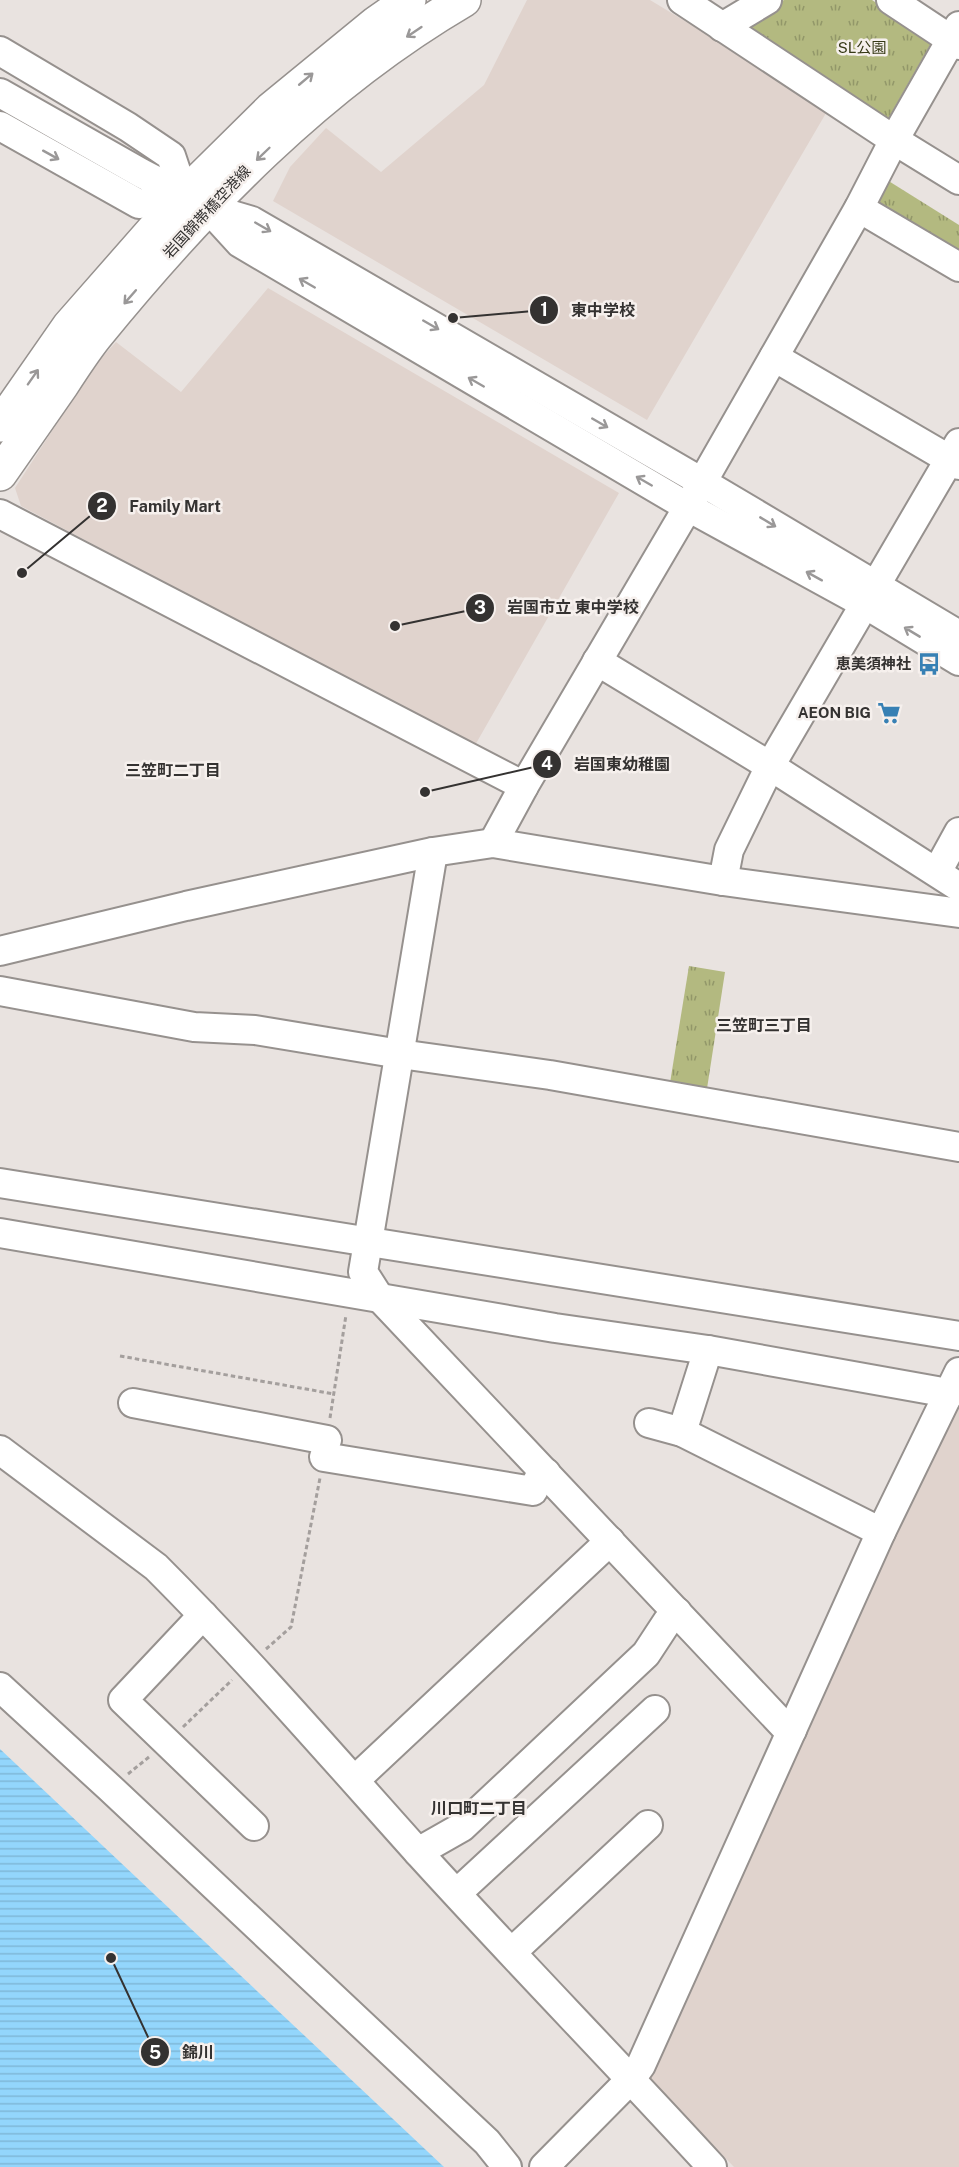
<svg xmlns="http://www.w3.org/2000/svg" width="959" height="2167" viewBox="0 0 959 2167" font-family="'Public Sans','Noto Sans JP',sans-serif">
<defs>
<pattern id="park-tufts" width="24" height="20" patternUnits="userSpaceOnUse" patternTransform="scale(1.5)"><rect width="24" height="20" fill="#b3b980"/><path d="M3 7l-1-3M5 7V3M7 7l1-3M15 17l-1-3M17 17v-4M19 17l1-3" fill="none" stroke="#929769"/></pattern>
<pattern id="water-rules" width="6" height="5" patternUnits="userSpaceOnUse" patternTransform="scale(1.5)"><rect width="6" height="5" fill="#93d6fc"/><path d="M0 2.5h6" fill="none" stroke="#7fb8d8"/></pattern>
</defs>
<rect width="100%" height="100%" fill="#e9e3e0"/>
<g fill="#e0d3cd">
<path d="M527,0H650L829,108L647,420L273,201L290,167L326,128L381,172L484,85Z"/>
<path d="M268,288L619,493L474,747L21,506L15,488L94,366L116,342L181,392Z"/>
<path d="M959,1398V2167H734L648,2077Z"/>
</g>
<g fill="url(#park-tufts)">
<path d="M784,0H872L933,40L888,119L741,25Z"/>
<path d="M887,180L959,225V255L880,207L879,193Z"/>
<path d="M689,966L725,972L706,1095L669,1089Z"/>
</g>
<path fill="url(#water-rules)" d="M0,1749L444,2167H0Z"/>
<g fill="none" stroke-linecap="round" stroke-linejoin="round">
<g stroke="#96918e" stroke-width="32">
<g id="minor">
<path d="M682,0L894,140L959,180"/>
<path d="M891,0L959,45"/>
<path d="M722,27L767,0"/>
<path d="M0,51L128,127L171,156L184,195L139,204L0,126"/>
<path d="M0,93L141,173L208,208L252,221L702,482L959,635"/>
<path d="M208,208L240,243L688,507L865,604L959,661"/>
<path d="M859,208L959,267"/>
<path d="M774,357L959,465"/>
<path d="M0,514L524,786"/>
<path d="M597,661L770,766L959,887"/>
<path d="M493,843L524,786L688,507L859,208L894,140L959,26"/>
<path d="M433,852L363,1272L379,1297L784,1726L792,1730"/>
<path d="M937,872L959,832"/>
<path d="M723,881L729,850L770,766L959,443"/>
<path d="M0,951L186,906L433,852L493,843L723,881L959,913"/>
<path d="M0,991L194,1027L255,1030L400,1054L550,1075L959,1147"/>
<path d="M0,1183L959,1336"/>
<path d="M0,1233L555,1328L708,1350L937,1391L947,1397"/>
<path d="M133,1403L327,1440"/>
<path d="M649,1423L682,1432L881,1532"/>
<path d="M682,1432L708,1350"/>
<path d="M0,1450L156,1567C247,1658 331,1755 417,1851C514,1958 615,2061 712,2167"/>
<path d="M324,1457L533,1491L538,1480L546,1473"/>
<path d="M203,1615L123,1700L254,1826"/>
<path d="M0,1687L110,1788L487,2142L507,2167"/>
<path d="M355,1780L610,1541"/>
<path d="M418,1852L462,1827L646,1654L667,1622L677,1612"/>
<path d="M457,1893L655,1710"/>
<path d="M512,1952L648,1825"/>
<path d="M544,2167L631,2079L641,2065L881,1532L959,1372"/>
</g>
</g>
<g stroke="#96918e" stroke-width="36">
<g id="major">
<path d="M0,425L69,326L184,195L271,109L376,23L409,0"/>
<path d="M0,474C21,444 42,414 62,385C73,368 84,351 96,336C201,207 319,85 464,0"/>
</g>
</g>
<g stroke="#a49f9d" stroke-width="3" stroke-dasharray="4.5 3" stroke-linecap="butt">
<path d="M120,1356L334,1394"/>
<path d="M330,1418L346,1315"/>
<path d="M266,1649L291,1627L320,1478"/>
<path d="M183,1727L232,1680"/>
<path d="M128,1774L149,1757"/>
</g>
<use href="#minor" stroke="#fff" stroke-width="28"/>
<use href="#major" stroke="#fff" stroke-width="33"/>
</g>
<defs><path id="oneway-shaft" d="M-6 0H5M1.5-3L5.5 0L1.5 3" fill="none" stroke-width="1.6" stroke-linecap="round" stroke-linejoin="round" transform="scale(1.5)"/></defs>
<g stroke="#9a9898">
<use href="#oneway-shaft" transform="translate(414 32) rotate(146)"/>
<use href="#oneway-shaft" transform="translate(306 79) rotate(-40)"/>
<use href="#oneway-shaft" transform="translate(263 154) rotate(136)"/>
<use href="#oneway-shaft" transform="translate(51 155) rotate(29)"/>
<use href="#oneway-shaft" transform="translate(263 227) rotate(30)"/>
<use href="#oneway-shaft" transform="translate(307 283) rotate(-150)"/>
<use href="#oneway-shaft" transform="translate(130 297) rotate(131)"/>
<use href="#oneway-shaft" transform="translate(431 325) rotate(30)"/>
<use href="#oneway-shaft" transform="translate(33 377) rotate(-55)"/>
<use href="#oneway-shaft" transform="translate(476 382) rotate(-150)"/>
<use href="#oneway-shaft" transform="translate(600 423) rotate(30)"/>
<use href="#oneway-shaft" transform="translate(644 481) rotate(-150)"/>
<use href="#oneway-shaft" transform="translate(768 522) rotate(31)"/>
<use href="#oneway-shaft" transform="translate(814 576) rotate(-151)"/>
<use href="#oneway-shaft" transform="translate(912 632) rotate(-149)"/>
</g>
<defs>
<g id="bus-bare" transform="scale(1.8)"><path d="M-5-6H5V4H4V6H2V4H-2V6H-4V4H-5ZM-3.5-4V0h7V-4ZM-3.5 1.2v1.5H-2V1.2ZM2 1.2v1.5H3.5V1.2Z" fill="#3780b4" stroke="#f6f0ed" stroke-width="2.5" paint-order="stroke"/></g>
<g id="supermarket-bare" transform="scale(1.8)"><path d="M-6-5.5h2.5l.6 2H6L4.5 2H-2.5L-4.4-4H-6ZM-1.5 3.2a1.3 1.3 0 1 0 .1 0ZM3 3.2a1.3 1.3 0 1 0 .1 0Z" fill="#3780b4" stroke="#f6f0ed" stroke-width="2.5" paint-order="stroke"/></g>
</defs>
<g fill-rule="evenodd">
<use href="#bus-bare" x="929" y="664"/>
<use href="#supermarket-bare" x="889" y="713"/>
</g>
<g text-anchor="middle" stroke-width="5" stroke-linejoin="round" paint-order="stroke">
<g font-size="15" fill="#363916" stroke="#f6f0ed">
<text x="862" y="53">SL公園</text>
</g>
<g font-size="15" fill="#343231" stroke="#f6f0ed">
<text transform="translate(207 212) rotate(-47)" y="5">岩国錦帯橋空港線</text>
</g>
<g font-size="15" font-weight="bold" fill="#343231" stroke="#f6f0ed" text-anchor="end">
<text x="911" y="669">恵美須神社</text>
<text x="871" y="718">AEON BIG</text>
</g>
<g font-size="16" font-weight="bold" fill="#343231" stroke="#f6f0ed">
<text x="173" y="776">三笠町二丁目</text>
<text x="764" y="1031">三笠町三丁目</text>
<text x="479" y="1814">川口町二丁目</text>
</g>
</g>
<path fill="none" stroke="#343231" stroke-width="2" d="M453 318L544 310M22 573L102 506M395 626L480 608M425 792L547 764M111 1958L155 2052"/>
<g fill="#343231" stroke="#f6f0ed" stroke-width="2">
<circle cx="453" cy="318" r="6"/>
<circle cx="22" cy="573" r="6"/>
<circle cx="395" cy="626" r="6"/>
<circle cx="425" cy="792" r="6"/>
<circle cx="111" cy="1958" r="6"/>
<circle cx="544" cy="310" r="15"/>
<circle cx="102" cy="506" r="15"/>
<circle cx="480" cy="608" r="15"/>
<circle cx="547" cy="764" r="15"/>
<circle cx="155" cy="2052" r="15"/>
</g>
<g font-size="18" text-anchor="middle" font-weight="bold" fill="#fff">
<text x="544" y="316">1</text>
<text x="102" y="512">2</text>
<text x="480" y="614">3</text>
<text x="547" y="770">4</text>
<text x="155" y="2059">5</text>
</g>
<g font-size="16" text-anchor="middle" font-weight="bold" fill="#343231" stroke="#f6f0ed" stroke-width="5" stroke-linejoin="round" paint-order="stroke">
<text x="603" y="316">東中学校</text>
<text x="175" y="512">Family Mart</text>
<text x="573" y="613">岩国市立 東中学校</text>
<text x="622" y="770">岩国東幼稚園</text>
<text x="198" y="2058">錦川</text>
</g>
</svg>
